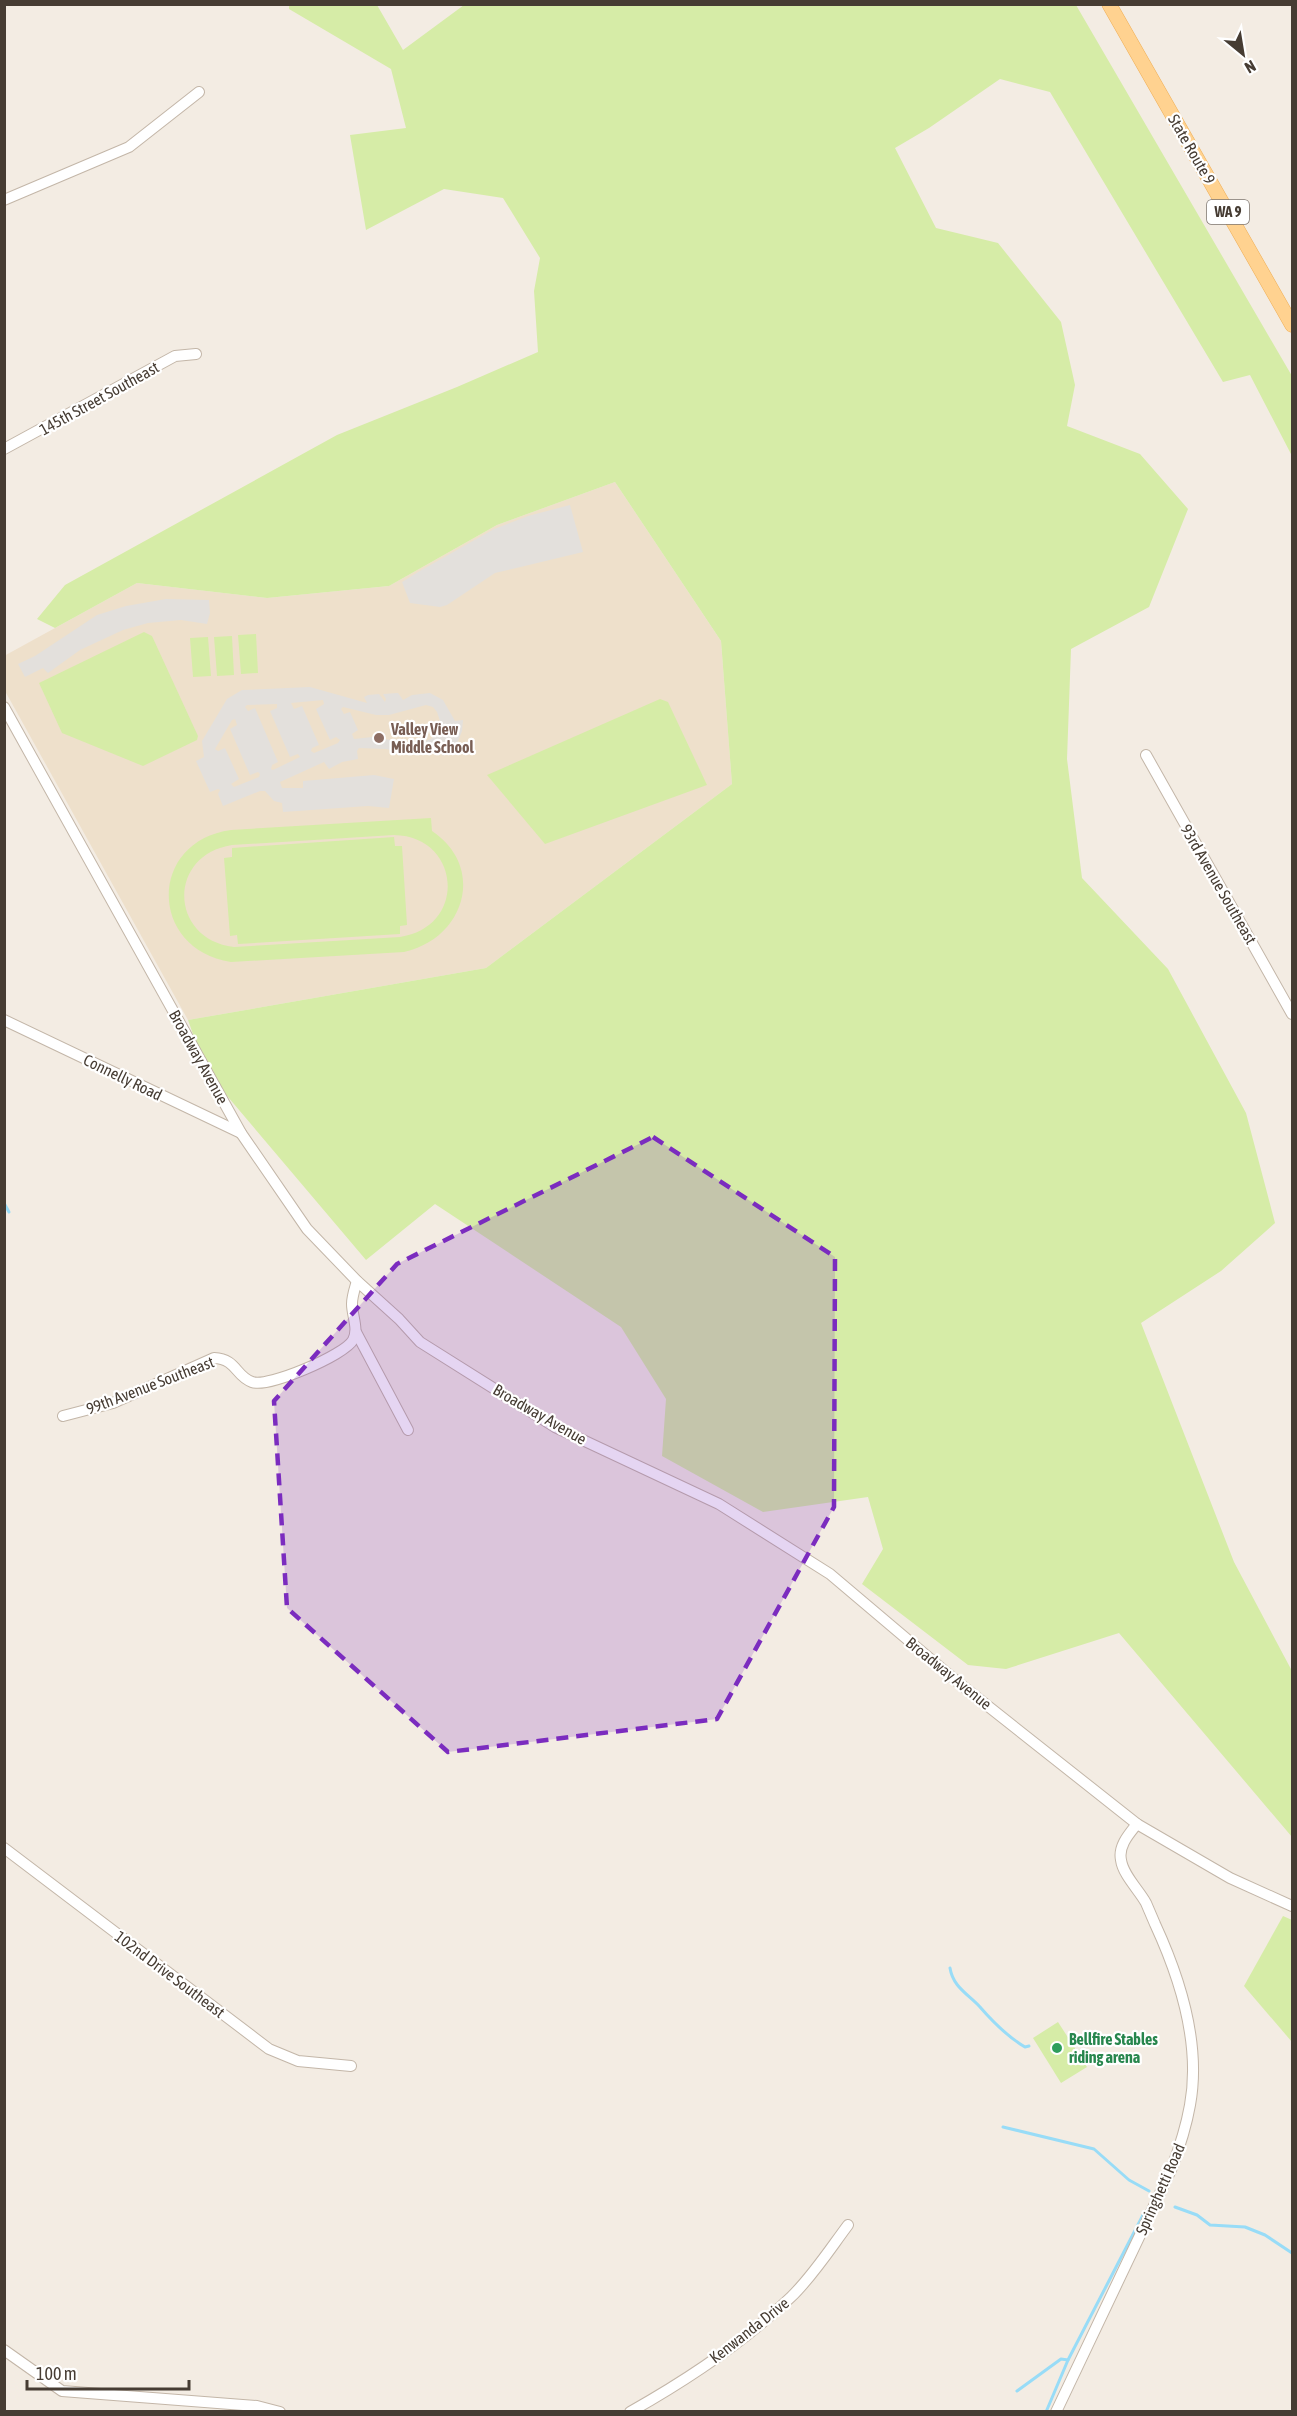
<svg xmlns="http://www.w3.org/2000/svg" width="1297" height="2416" viewBox="0 0 1297 2416" font-family="'Asap Condensed',sans-serif">
<rect width="100%" height="100%" fill="#f3ece3"/>
<path fill="#eee0cb" d="M615,482L721,641L732,784L486,968L188,1020L5,691L4,656L137,583L267,598L389,586L497,525Z"/>
<g fill="#d6eca7" fill-rule="evenodd">
<path d="M289,5H377L403,50L464,5H1076L1292,376V456L1250,375L1223,382L1050,92L1000,79L929,128L895,148L936,228L998,243L1061,322L1075,385L1067,426L1140,454L1188,509L1149,607L1071,649L1067,759L1082,878L1168,969L1246,1113L1275,1223L1221,1271L1141,1323L1234,1562L1292,1671V1837L1119,1633L1006,1669L968,1665L862,1584L883,1549L868,1497L763,1512L662,1456L666,1399L621,1327L435,1204L366,1260L206,1071L188,1020L486,968L732,784L721,641L615,482L497,525L389,586L267,598L137,583L55,628L37,619L65,585L337,435L457,387L538,352L534,291L540,258L503,198L444,189L366,230L350,135L406,128L391,69L289,9Z"/>
<path d="M144,632L152,636L198,736L197,740L143,766L62,733L39,683Z"/>
<path d="M256,634L258,673L241,674L238,635Z"/>
<path d="M232,636L234,675L217,676L214,637Z"/>
<path d="M208,637L211,676L193,677L190,638Z"/>
<path d="M660,699L668,702L707,785L545,844L487,775Z"/>
<path d="M431,818L432,831C487,868 464,939 404,952L231,962C148,949 148,841 231,830ZM394,835C461,836 468,927 400,937L234,947C169,939 167,855 232,845Z"/>
<path d="M394,837L395,846H402L407,925L400,926V934L238,944L237,935L230,936L224,858L232,857V848Z"/>
<path d="M1283,1916L1292,1920V2042L1244,1986Z"/>
<path d="M1058,2022L1087,2067L1061,2083L1033,2038Z"/>
</g>
<g fill="#e3e0dc" fill-rule="evenodd">
<path d="M570,505L583,552L495,573L447,605L440,607L410,603L402,582L418,572L494,529L528,516Z"/>
<path d="M166,599L209,600L210,613L207,624L181,620L148,623L123,630L80,650L48,673L43,668L25,677L18,664L35,656L97,615L126,606Z"/>
<path d="M310,687L367,703L364,697L368,695L379,694L385,702L386,699L383,694L398,693L403,700L412,695L430,693L443,700L455,721L463,720L462,731L458,741L443,756L437,749L412,755L386,749L359,748L357,751L358,759L342,762L329,769L324,762L280,782L282,788H303V781L374,775L394,779L389,808L368,806L283,812L282,803L274,801L265,791H260L223,806L218,794L220,790L218,789L210,792L196,761L204,757L202,741L227,699L242,690ZM323,700L324,704L316,709L330,740L336,737L340,740L338,743L314,753L311,751L312,748L319,745L302,706L294,709L291,703ZM277,704V708L270,711L290,757L298,754L300,757L273,770L271,769L272,765L278,762L255,708L248,711L245,707L247,705ZM426,705L433,707L437,712L441,724L439,731L431,739L416,744L372,737L354,739L352,734L358,730L350,712L344,714L341,709L343,707L376,715H389ZM235,719L237,725L230,729L250,775L258,772L260,774L259,777L234,787L231,784L239,779L225,748L218,751L215,749L232,720Z"/>
</g>
<g fill="none" stroke-linecap="round" stroke-linejoin="round">
<g stroke="#98dcf7" stroke-width="3">
<path d="M4,1203L9,1212"/>
<path d="M950,1968C953,1987 968,1994 980,2007C993,2022 1008,2037 1025,2047L1029,2046"/>
<path d="M1003,2127L1094,2149L1129,2180L1149,2191"/>
<path d="M1175,2207L1197,2215L1210,2225L1245,2227L1265,2235L1292,2253"/>
<path d="M1017,2391L1061,2359L1068,2360"/>
<path d="M1046,2412L1068,2360L1143,2215"/>
</g>
<g stroke="#c3b6a8" stroke-width="12">
<g id="minor">
<path d="M4,200L129,147L199,92"/>
<path d="M4,449L175,356L196,354"/>
<path d="M4,707L241,1133L307,1229L357,1281L399,1319L420,1342L555,1427L719,1504L830,1574L960,1684L1137,1824L1230,1878L1292,1906"/>
<path d="M1146,755L1292,1014"/>
<path d="M4,1020L241,1133"/>
<path d="M356,1332L408,1430"/>
<path d="M63,1416L113,1403L214,1358C237,1359 235,1376 252,1382C268,1388 345,1355 353,1340C359,1329 352,1316 352,1304C352,1296 355,1288 357,1281"/>
<path d="M4,1848L269,2049L298,2061L351,2066"/>
<path d="M4,2350L62,2391L257,2406L280,2412"/>
<path d="M630,2412C687,2380 743,2343 791,2297C812,2277 830,2249 848,2225"/>
<path d="M1056,2412L1171,2170C1179,2149 1186,2128 1190,2105C1201,2045 1180,1978 1155,1924C1152,1917 1149,1910 1146,1903C1139,1890 1123,1875 1121,1860C1118,1846 1129,1834 1137,1824"/>
</g>
</g>
<g stroke="#efae55" stroke-width="15">
<path id="major" d="M1109,4L1292,325"/>
</g>
<use href="#minor" stroke="#fff" stroke-width="10"/>
<use href="#major" stroke="#ffd290" stroke-width="14"/>
</g>
<path fill="#7b2cbf" fill-opacity="0.2" stroke="#7b2cbf" stroke-width="4.5" stroke-dasharray="12 8" stroke-linejoin="round" d="M653,1137L835,1257L834,1507L717,1719L448,1752L287,1608L274,1401L397,1264Z"/>
<circle fill="#8d6e63" stroke="#fff" stroke-width="2" cx="379" cy="738" r="6"/>
<circle fill="#2e9e5b" stroke="#fff" stroke-width="2" cx="1057" cy="2048" r="6"/>
<g text-anchor="middle" stroke-width="4.5" stroke-linejoin="round" paint-order="stroke">
<rect fill="#fff" stroke="#7e7670" stroke-width="1.5" x="1207" y="200" width="42" height="24" rx="4.5"/>
<g font-size="15" font-weight="bold" fill="#463c33">
<text x="1228" y="217">WA 9</text>
</g>
<g font-size="16" fill="#463c33" stroke="#fff">
<text transform="translate(1192 149) rotate(60)" y="6">State Route 9</text>
<text transform="translate(99 398) rotate(-29)" y="6">145th Street Southeast</text>
<text transform="translate(1219 884) rotate(60)" y="6">93rd Avenue Southeast</text>
<text transform="translate(199 1057) rotate(61)" y="6">Broadway Avenue</text>
<text transform="translate(123 1077) rotate(26)" y="6">Connelly Road</text>
<text transform="translate(150 1385) rotate(-21)" y="6">99th Avenue Southeast</text>
<text transform="translate(540 1414) rotate(30)" y="6">Broadway Avenue</text>
<text transform="translate(949 1673) rotate(39)" y="6">Broadway Avenue</text>
<text transform="translate(170 1974) rotate(37)" y="6">102nd Drive Southeast</text>
<text transform="translate(1160 2189) rotate(-66)" y="6">Springhetti Road</text>
<text transform="translate(749 2330) rotate(-38)" y="6">Kenwanda Drive</text>
</g>
<g font-size="16" font-weight="bold" fill="#785e54" stroke="#fff" text-anchor="start">
<text x="391" y="735">Valley View<tspan x="391" dy="18">Middle School</tspan></text>
</g>
<g font-size="16" font-weight="bold" fill="#27864d" stroke="#fff" text-anchor="start">
<text x="1069" y="2045">Bellfire Stables<tspan x="1069" dy="18">riding arena</tspan></text>
</g>
</g>
<rect width="1297" height="2416" fill="none" stroke="#463c33" stroke-width="12"/>
<g transform="translate(1243 54) rotate(150)" stroke="#ffffff" stroke-width="4.5" paint-order="stroke">
<path d="M0-4.5L10 22L0 15L-10 22Z" fill="#463c33"/>
<text y="-9" font-size="16" font-weight="bold" text-anchor="middle" fill="#463c33">N</text>
</g>
<path d="M27 2380v9h162v-9" fill="none" stroke="#463c33" stroke-width="3"/>
<text x="36" y="2380" font-size="18" fill="#463c33" stroke="#ffffff" stroke-width="4.5" paint-order="stroke">100 m</text>
</svg>
